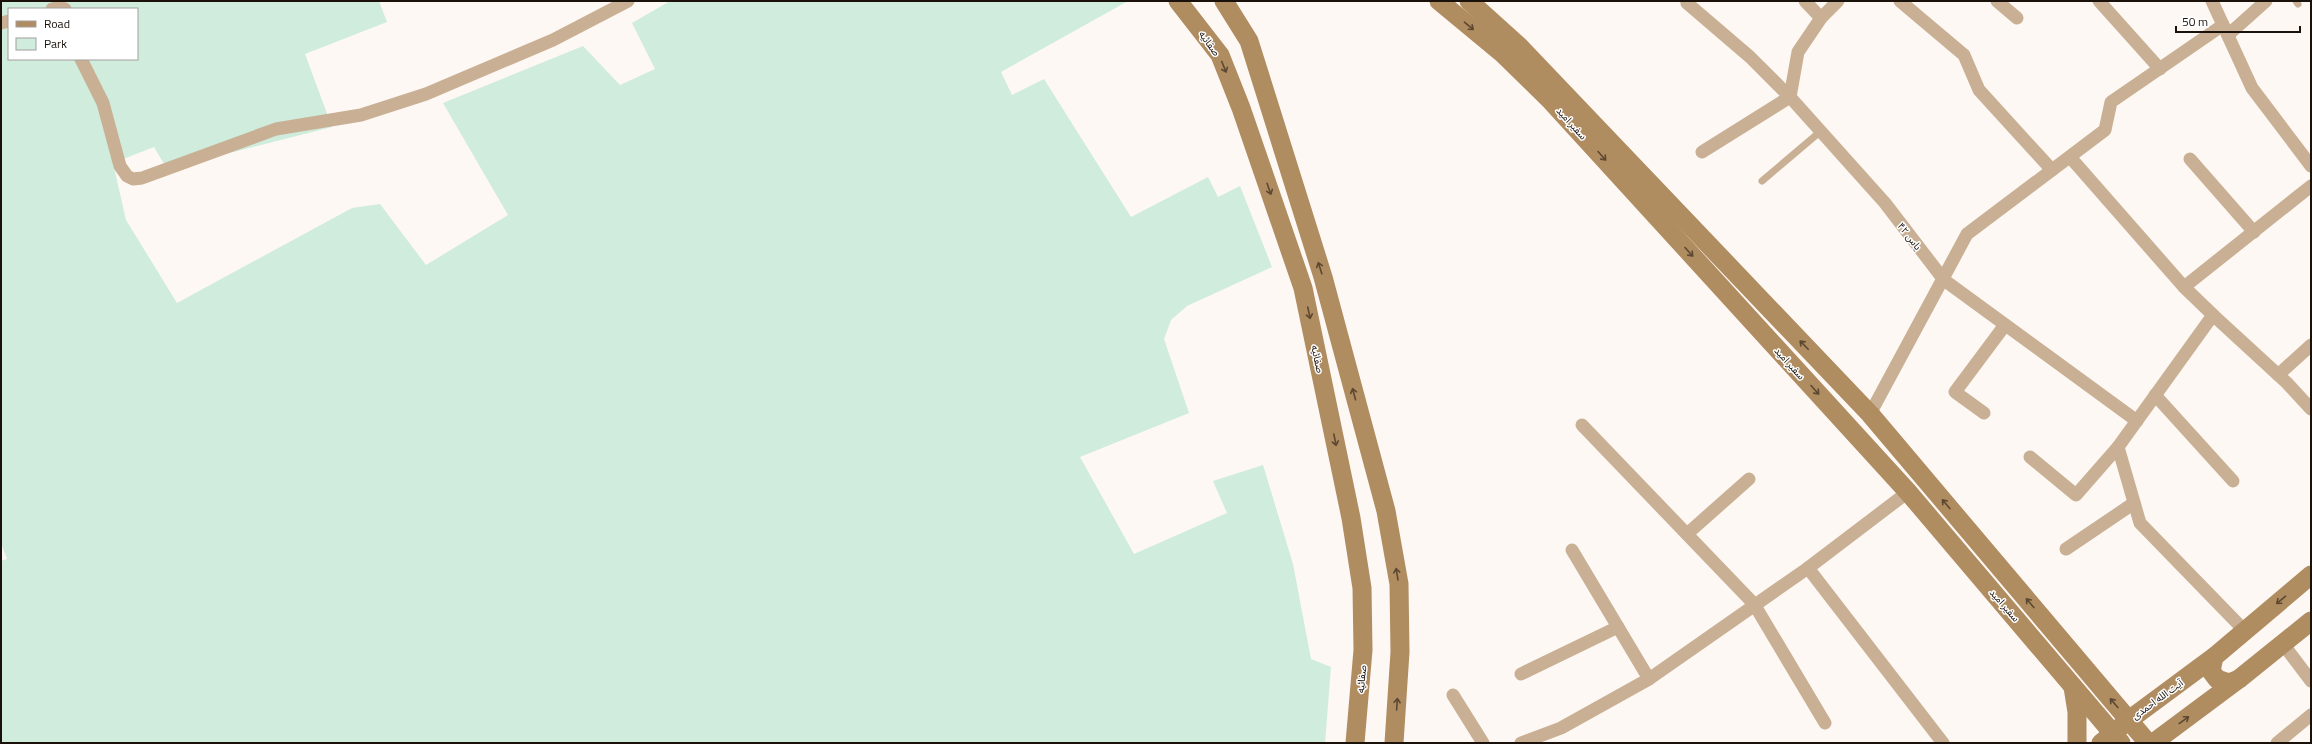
<svg xmlns="http://www.w3.org/2000/svg" width="2312" height="744" viewBox="0 0 2312 744" font-family="'Titillium Web','Noto Sans Arabic',sans-serif">
<rect width="100%" height="100%" fill="#fdf8f4"/>
<path fill="#cfecdc" fill-rule="evenodd" d="M1,1H379L387,22L305,54L332,127L167,169L154,147L113,163L126,220L177,303L352,208L380,204L426,265L508,215L443,103L583,46L620,85L655,69L632,23L670,1H1128L1001,72L1012,95L1044,79L1131,217L1208,177L1218,197L1240,186L1272,267L1187,306L1171,320L1164,339L1189,413L1080,457L1134,554L1227,513L1213,481L1263,465L1293,564L1311,659L1331,667L1325,743H1V561L7,559L1,543ZM9,9H137V59H9Z"/>
<g fill="none" stroke-linecap="round" stroke-linejoin="round">
<g stroke="#c9b094" stroke-width="7">
<path d="M2296,1L2298,4"/>
<path d="M1762,181L1821,131"/>
</g>
<g stroke="#c9b094" stroke-width="13">
<path d="M1688,1L1687,3L1750,57L1790,97L1702,152"/>
<path d="M1805,1L1821,18L1798,52L1790,97L1885,203L1944,280L2137,421"/>
<path d="M1900,1L1964,55L1979,90L2052,170"/>
<path d="M1997,1L2017,18"/>
<path d="M2099,1L2160,69"/>
<path d="M2212,1L2252,88L2311,166"/>
<path d="M52,9L60,7L65,9"/>
<path d="M1821,18L1838,1"/>
<path d="M1,23L9,21"/>
<path d="M2228,35L2266,1"/>
<path d="M81,59L103,103L120,166L127,176L133,179L142,178L276,129L361,115L426,94L553,40L628,1"/>
<path d="M2070,157L2184,287"/>
<path d="M2190,159L2254,232"/>
<path d="M2213,315L2287,383L2311,409"/>
<path d="M2278,375L2311,345"/>
<path d="M2155,395L2233,481"/>
<path d="M1984,413L1955,392L2005,325"/>
<path d="M1870,414L1967,234L2105,130L2111,102L2223,25"/>
<path d="M1582,425L1754,604L1825,723"/>
<path d="M2030,457L2076,495L2118,447"/>
<path d="M1687,534L1749,479"/>
<path d="M2066,549L2134,503"/>
<path d="M1572,550L1649,679"/>
<path d="M1808,568L1943,743"/>
<path d="M2245,631L2140,523L2118,447L2213,315L2184,287L2311,186"/>
<path d="M2283,644L2311,681"/>
<path d="M1521,674L1618,627"/>
<path d="M1453,695L1483,743"/>
<path d="M1521,743L1561,728L1649,679L1808,568L1908,492"/>
<path d="M2277,743L2311,715"/>
</g>
<g stroke="#b08c61" stroke-width="19">
<path d="M1178,1L1220,55L1241,108L1303,288L1351,518L1362,588L1363,650L1355,743"/>
<path d="M1224,1L1249,41L1323,277L1386,511L1399,584L1400,652L1394,743"/>
<path d="M1439,1L1503,54L1551,101L1908,492L2121,743"/>
<path d="M1469,1L1519,46L1870,414L2148,743"/>
<path d="M2214,657L2211,671L2217,679L2229,683L2239,679"/>
<path d="M2073,687L2077,712V743"/>
<path d="M2101,743L2129,720L2214,657L2311,575"/>
<path d="M2153,743L2239,679L2311,621"/>
</g>
</g>
<defs><path id="oneway-shaft" d="M-6 0H5M1.5-3L5.5 0L1.5 3" fill="none" stroke-width="1.6" stroke-linecap="round" stroke-linejoin="round"/></defs>
<g stroke="#5d4831">
<use href="#oneway-shaft" transform="translate(1469 26) rotate(40)"/>
<use href="#oneway-shaft" transform="translate(1224 67) rotate(68)"/>
<use href="#oneway-shaft" transform="translate(1602 156) rotate(48)"/>
<use href="#oneway-shaft" transform="translate(1269 189) rotate(71)"/>
<use href="#oneway-shaft" transform="translate(1689 252) rotate(48)"/>
<use href="#oneway-shaft" transform="translate(1320 268) rotate(-108)"/>
<use href="#oneway-shaft" transform="translate(1309 313) rotate(78)"/>
<use href="#oneway-shaft" transform="translate(1804 345) rotate(-134)"/>
<use href="#oneway-shaft" transform="translate(1815 390) rotate(48)"/>
<use href="#oneway-shaft" transform="translate(1354 394) rotate(-105)"/>
<use href="#oneway-shaft" transform="translate(1335 440) rotate(79)"/>
<use href="#oneway-shaft" transform="translate(1946 504) rotate(-130)"/>
<use href="#oneway-shaft" transform="translate(1397 574) rotate(-99)"/>
<use href="#oneway-shaft" transform="translate(2281 600) rotate(140)"/>
<use href="#oneway-shaft" transform="translate(2030 603) rotate(-130)"/>
<use href="#oneway-shaft" transform="translate(2114 703) rotate(-130)"/>
<use href="#oneway-shaft" transform="translate(1397 704) rotate(-86)"/>
<use href="#oneway-shaft" transform="translate(2184 720) rotate(-36)"/>
</g>
<g text-anchor="middle" stroke-width="3" stroke-linejoin="round" paint-order="stroke">
<g font-size="10" fill="#19110a" stroke="#fff">
<text transform="translate(1210 43) rotate(54)" y="4">صفائیه</text>
<text transform="translate(1572 123) rotate(48)" y="4">سفیر امید</text>
<text transform="translate(1910 236) rotate(52)" y="4">یاس ۴۲</text>
<text transform="translate(1318 359) rotate(78)" y="4">صفائیه</text>
<text transform="translate(1790 363) rotate(48)" y="4">سفیر امید</text>
<text transform="translate(2005 605) rotate(49)" y="4">سفیر امید</text>
<text transform="translate(1361 679) rotate(-85)" y="4">صفائیه</text>
<text transform="translate(2157 699) rotate(-36)" y="4">آیت الله احمدی</text>
</g>
</g>
<rect width="2312" height="744" fill="none" stroke="#19110a" stroke-width="4"/>
<rect x="8" y="8" width="130" height="52" fill="#ffffff" stroke="#a3a09d"/>
<rect x="16" y="21" width="20" height="6" fill="#b08c61" stroke="#a3a09d"/>
<text x="44" y="28" font-size="12" fill="#19110a">Road</text>
<rect x="16" y="38" width="20" height="12" fill="#cfecdc" stroke="#a3a09d"/>
<text x="44" y="48" font-size="12" fill="#19110a">Park</text>
<path d="M2176 26v6h124v-6" fill="none" stroke="#19110a" stroke-width="2"/>
<text x="2182" y="26" font-size="12" fill="#19110a" stroke="#ffffff" stroke-width="3" paint-order="stroke">50 m</text>
</svg>
